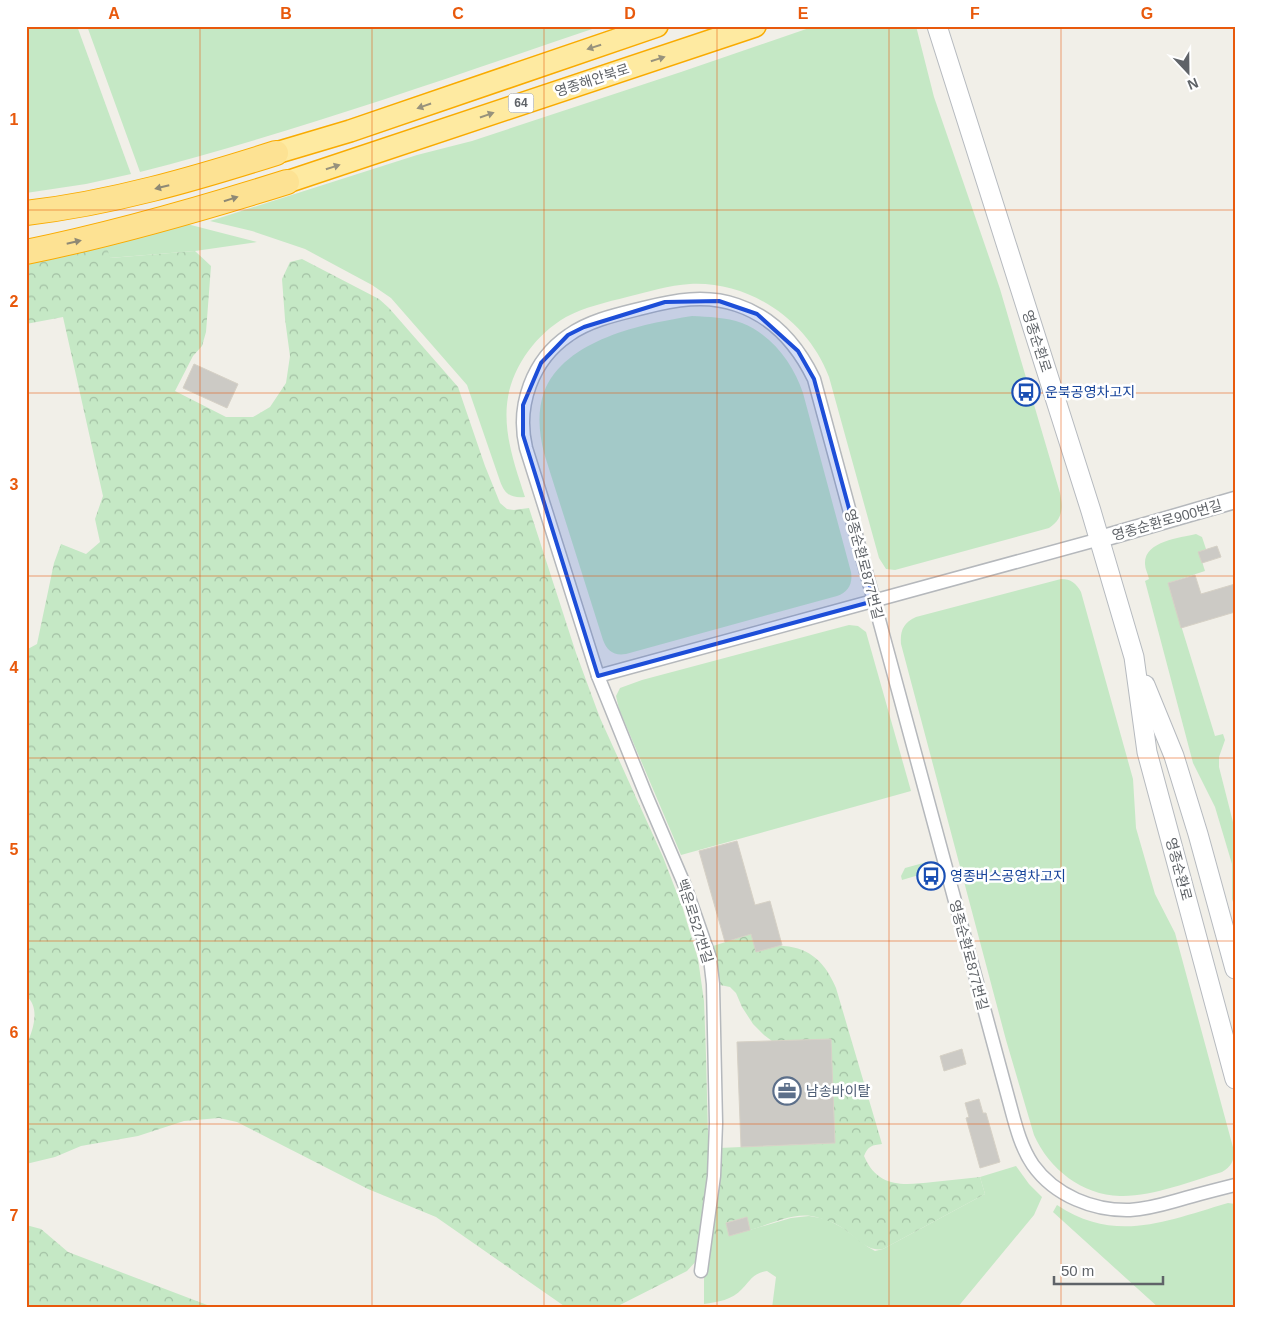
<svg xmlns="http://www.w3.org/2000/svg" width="1261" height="1334" viewBox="0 0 1261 1334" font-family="Arial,'Noto Sans KR',sans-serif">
<defs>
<pattern id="forest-crowns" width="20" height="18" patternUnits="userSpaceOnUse" patternTransform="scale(1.25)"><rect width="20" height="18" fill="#c5e8c5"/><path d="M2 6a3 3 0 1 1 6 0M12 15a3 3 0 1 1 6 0" fill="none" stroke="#a3c0a4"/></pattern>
</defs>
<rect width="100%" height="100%" fill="#f1efe8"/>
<g fill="#c5e8c5">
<path d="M26,26H77L131,174L86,184L26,193Z"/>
<path d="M87,26H601C448,78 296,132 140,172Z"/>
<path d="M815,26H916L934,97L1000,289L1060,493C1063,508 1063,519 1049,528L895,570L886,569L879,558L829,377C808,321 751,281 690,284C669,285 648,292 627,297C607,302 585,307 566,317C537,334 514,364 508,397C502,431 515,466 525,497C511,498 505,495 500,481L467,385L391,298L372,285L305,249L252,231L210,221L417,155L472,141L681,72Z"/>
<path d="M187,224L257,242L195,251L109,258L106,244L147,236Z"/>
<path d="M692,316C709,317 726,317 742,323C772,335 793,363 803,393L851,572C853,584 848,592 837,596L626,654C614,656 607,651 603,640L544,453C539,433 537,412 544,392C565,339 642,324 692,316Z"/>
<path d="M1196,534L1202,537L1206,549L1199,552L1205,571L1168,583L1215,736L1223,734L1225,740L1219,757V767L1235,830V908L1232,899V864L1215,807L1193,763L1145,581L1149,579C1148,574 1145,569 1145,564C1144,541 1180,538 1196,534Z"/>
<path d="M1061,579C1071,579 1076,583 1081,592L1133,779L1136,828L1155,894L1175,933L1234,1151C1234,1161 1231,1167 1222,1172C1191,1181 1152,1197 1120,1196C1082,1195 1049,1169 1034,1135L1006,1040L901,644C900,631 903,623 916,617Z"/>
<path d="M849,625L858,626L866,632L911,791L681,855L619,709L616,696L620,688L642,680Z"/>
<path d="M927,862L929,872L902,880L901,876L905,868Z"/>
<path d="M1016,1166L1029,1184L1042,1197L1034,1215L957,1308H772L776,1277L767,1271C753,1273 751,1280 742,1289C732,1300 718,1302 704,1304V1273L710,1227L729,1236L791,1218L809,1216L826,1219L843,1228L868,1247L875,1251L883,1249L985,1194L980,1177Z"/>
<path d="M1228,1203L1235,1204V1308H1159L1053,1212L1057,1205C1116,1244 1166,1221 1228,1203Z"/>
</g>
<g fill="url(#forest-crowns)">
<path d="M106,244L110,258L195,251L211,266L206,332L202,346L193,356L175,391L226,417H253L270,407L286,383L290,356L285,319L282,279L290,262L302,259L379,299L389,308L458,387L485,466L500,503L507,509L514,510L529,508L576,653L600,718L663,857L683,909L698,959L704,1001L706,1055L709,1174L698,1259L687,1271L614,1308H567L436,1217L368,1189L237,1122L219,1118L184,1121L138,1136L81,1146L55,1157L26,1164V1045C33,1032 41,1007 26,996V650L37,644L54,563L61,544L86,554L100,542L95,519L103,496L63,317L26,324V260Z"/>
<path d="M751,934L757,952C765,950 775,945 784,946C811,948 826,964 836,988L882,1144C872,1145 868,1146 864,1156C878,1189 904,1185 933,1182C949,1180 965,1179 980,1177L985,1194L883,1249C867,1252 857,1238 844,1229C834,1222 822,1218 811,1216C792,1213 768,1225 750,1230L746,1217L726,1223L729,1236L715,1235L712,1232L719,1148L835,1143L831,1039L772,1041L764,1035L753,1024L742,1007L736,993L730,987L720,985L713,946Z"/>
<path d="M26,1225L41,1229L68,1252L215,1308H26Z"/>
</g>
<g fill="#cccac5" stroke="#d6d1c6">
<path d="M194,364L238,384L227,408L183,388Z"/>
<path d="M1217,546L1221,557L1202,563L1198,552Z"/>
<path d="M1195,575L1201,594L1235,584V612L1181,628L1168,583Z"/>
<path d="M737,841L755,905L770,901L782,945L756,952L751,934L725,942L699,851Z"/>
<path d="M831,1039L835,1143L741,1147L737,1042Z"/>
<path d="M962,1049L966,1064L944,1071L940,1056Z"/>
<path d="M979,1099L983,1113H986L1000,1162L980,1168L966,1118L969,1117L965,1103Z"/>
<path d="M747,1217L750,1230L729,1236L726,1223Z"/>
</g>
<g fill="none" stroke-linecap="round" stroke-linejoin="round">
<g stroke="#b5b8bc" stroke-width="15">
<g id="minor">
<path d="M598,676L1100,539"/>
<path d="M701,1271L714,1176L716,1123L713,984L710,958L685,886L646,795L598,676L526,448C516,406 532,360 569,335C590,320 619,314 643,308C674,300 706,294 737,305C773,317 798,346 814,379L1009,1101C1015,1123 1020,1146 1033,1165C1055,1196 1094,1211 1130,1210C1146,1209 1161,1205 1175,1201C1195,1195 1215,1190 1235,1185"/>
</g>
</g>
<g stroke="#b5b8bc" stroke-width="19">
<path id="tertiary" d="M1100,539L1235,500"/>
</g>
<g stroke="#b6babf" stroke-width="21">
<g id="secondary">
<path d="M937,26L1091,511L1134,657L1147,752L1235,1079"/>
<path d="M1145,685L1174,756L1198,834L1235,969"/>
</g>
</g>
<g stroke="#f9ab00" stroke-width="24">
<g id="trunk">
<path d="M276,153L350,131L657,26"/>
<path d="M287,182L755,26"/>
</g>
</g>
<g stroke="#f9ab00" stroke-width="26">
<g id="motorway">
<path d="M26,213C112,203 194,179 276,153"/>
<path d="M26,252C115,234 201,209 287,182"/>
</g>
</g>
<use href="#minor" stroke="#fff" stroke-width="12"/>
<use href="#tertiary" stroke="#fff" stroke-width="16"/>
<use href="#secondary" stroke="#fff" stroke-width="19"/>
<use href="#trunk" stroke="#feeaa1" stroke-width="21"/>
<use href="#motorway" stroke="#fde293" stroke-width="24"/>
</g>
<defs><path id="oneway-solid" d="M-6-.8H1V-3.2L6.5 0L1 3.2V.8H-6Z" transform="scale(1.25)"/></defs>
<g fill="#97927c">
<use href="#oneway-solid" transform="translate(594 47) rotate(162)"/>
<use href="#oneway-solid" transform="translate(658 59) rotate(-18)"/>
<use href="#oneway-solid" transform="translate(424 106) rotate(161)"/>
<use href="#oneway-solid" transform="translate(487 115) rotate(-19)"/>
<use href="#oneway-solid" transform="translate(333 167) rotate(-18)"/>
</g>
<g fill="#8e8975">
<use href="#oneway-solid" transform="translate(162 187) rotate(166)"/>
<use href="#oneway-solid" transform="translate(231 199) rotate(-18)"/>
<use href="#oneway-solid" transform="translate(74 242) rotate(-13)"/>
</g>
<path fill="#1d4ed8" fill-opacity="0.2" stroke="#1d4ed8" stroke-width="4" stroke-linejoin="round" d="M719,301L757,314L798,351L814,379L874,601L598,676L523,435V405L541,363L568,335L584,327L665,302Z"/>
<path fill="none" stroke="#e8590c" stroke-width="1" stroke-opacity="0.55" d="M200,26V1308M372,26V1308M544,26V1308M717,26V1308M889,26V1308M1061,26V1308M26,210H1235M26,393H1235M26,576H1235M26,758H1235M26,941H1235M26,1124H1235"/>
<defs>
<g id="bus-ring" transform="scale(1.4375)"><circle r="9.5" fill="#fff" stroke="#1a4fb4" stroke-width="1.5"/><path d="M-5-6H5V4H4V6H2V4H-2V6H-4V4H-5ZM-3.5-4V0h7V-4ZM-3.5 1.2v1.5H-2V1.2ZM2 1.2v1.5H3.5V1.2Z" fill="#1a4fb4"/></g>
<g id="office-ring" transform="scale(1.4375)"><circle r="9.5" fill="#fff" stroke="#5c6f8a" stroke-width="1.5"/><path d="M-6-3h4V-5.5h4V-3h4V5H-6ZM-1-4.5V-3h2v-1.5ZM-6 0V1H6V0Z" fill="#5c6f8a"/></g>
</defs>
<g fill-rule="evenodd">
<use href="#bus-ring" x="1026" y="392"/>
<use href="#bus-ring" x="931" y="876"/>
<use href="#office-ring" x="787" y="1091"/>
</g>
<g text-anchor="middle" stroke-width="5" stroke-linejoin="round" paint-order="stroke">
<rect fill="#fff" stroke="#8f9295" stroke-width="1" x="508.5" y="93.5" width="25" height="19" rx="4"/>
<g font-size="12" font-weight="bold" fill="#5f6368">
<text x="521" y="107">64</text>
</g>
<g font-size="14" fill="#5f6368" stroke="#fff">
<text transform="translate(592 80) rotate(-18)" y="5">영종해안북로</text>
<text transform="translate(1037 341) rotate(72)" y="5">영종순환로</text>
<text transform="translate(1167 520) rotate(-16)" y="5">영종순환로900번길</text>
<text transform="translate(864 564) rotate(75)" y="5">영종순환로877번길</text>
<text transform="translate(1179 869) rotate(75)" y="5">영종순환로</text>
<text transform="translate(695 921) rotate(72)" y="5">백운로527번길</text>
<text transform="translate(969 955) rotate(75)" y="5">영종순환로877번길</text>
</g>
<g font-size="14" fill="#164399" stroke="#fff" text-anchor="start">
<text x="1045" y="397">운북공영차고지</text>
<text x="950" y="881">영종버스공영차고지</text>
</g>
<g font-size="14" fill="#4e5e75" stroke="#fff" text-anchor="start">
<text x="806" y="1096">남송바이탈</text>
</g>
</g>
<rect width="1261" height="1334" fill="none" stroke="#ffffff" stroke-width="55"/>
<g transform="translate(1188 72) rotate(158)" stroke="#ffffff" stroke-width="4" paint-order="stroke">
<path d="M0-4L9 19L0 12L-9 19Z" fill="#5f6368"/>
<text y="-8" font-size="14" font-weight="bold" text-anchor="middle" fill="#5f6368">N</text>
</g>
<path d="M1054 1276v8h109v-8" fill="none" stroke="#5f6368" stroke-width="2.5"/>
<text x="1061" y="1276" font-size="15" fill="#5f6368" stroke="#ffffff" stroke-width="4" paint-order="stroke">50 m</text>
<rect x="28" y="28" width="1206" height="1278" fill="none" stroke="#e8590c" stroke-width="2"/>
<g font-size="16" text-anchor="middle" font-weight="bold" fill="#e8590c">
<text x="114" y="19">A</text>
<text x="286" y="19">B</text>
<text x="458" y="19">C</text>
<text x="630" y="19">D</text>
<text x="803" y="19">E</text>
<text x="975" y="19">F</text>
<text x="1147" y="19">G</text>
<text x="14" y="125">1</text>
<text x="14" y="307">2</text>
<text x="14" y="490">3</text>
<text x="14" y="673">4</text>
<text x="14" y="855">5</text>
<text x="14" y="1038">6</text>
<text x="14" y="1221">7</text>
</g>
</svg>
